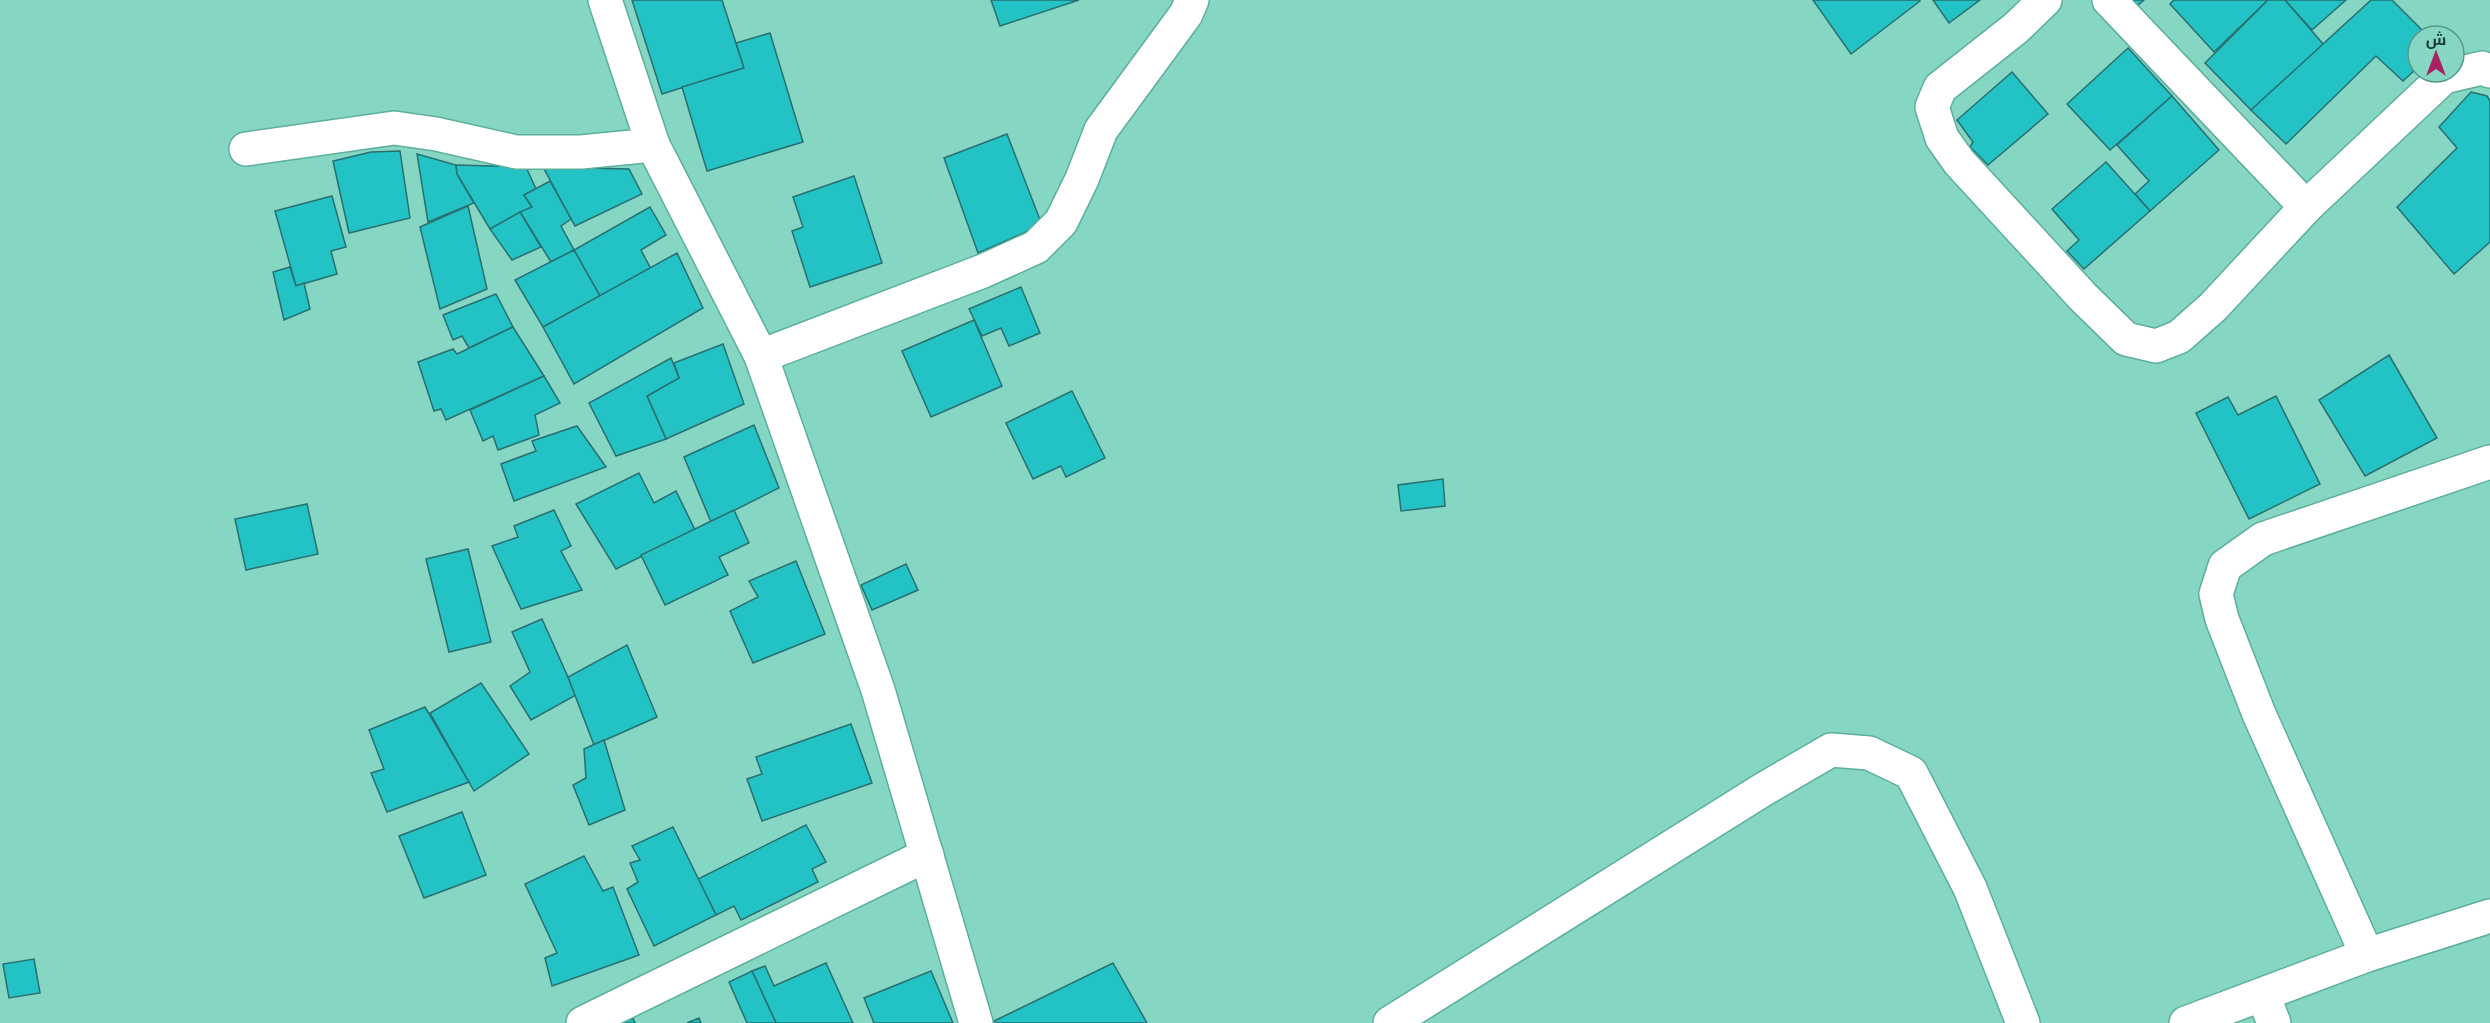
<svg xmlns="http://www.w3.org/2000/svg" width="2490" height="1023" viewBox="0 0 2490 1023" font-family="'Zilla Slab',Cairo,serif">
<rect width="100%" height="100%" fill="#85d7c3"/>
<g fill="#22c2c5" stroke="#296f70" stroke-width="1.5">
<path d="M632,0H722L744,68L662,94Z"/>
<path d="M991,0H1079L1000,26Z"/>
<path d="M1813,0H1919L1920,1L1851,54Z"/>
<path d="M1933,0H1980L1949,23Z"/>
<path d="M2132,0H2144L2137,6Z"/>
<path d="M2174,0H2268L2214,52L2170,4Z"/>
<path d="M2268,0H2285L2324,45L2251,110L2205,63Z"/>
<path d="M2285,0H2346L2312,30Z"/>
<path d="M2371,0H2392L2428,36H2418V67L2403,81L2376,56L2286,144L2251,110Z"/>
<path d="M770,33L803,142L707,171L682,87L744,68L736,43Z"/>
<path d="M2128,48L2172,96L2110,150L2067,104Z"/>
<path d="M2012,72L2048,114L1988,165L1970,147L1973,142L1957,120Z"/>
<path d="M2471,92L2487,96L2490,101V242L2454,274L2397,207L2457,148L2439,127Z"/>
<path d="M2172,96L2219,150L2150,211L2135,194L2149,181L2117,145Z"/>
<path d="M1007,134L1042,225L978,253L944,158Z"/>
<path d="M400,151L410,218L349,233L333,161L371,152Z"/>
<path d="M417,154L456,165L457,174L474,203L428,222Z"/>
<path d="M2106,162L2150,211L2084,269L2067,251L2079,240L2052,209Z"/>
<path d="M456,165L526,167L536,189L524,195L532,207L490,229L457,174Z"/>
<path d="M543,167L629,169L642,194L575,226Z"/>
<path d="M854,176L882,263L810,287L792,231L803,227L793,197Z"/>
<path d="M550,181L571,219L561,226L574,250L551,262L520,212L532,207L524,195Z"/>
<path d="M332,196L346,247L331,251L337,274L296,286L275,211Z"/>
<path d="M468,206L487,289L440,309L420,227Z"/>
<path d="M650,207L666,235L641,250L651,269L600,296L574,250Z"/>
<path d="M520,212L541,247L512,260L490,229Z"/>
<path d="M574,250L600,296L543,327L515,280Z"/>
<path d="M677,253L703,308L574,384L543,327Z"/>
<path d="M290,267L296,286L304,283L310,309L284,320L273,272Z"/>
<path d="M1021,287L1040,333L1009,346L1001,328L982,336L969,309Z"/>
<path d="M496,294L513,327L469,348L462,336L453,340L443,315Z"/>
<path d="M974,320L1002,386L931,417L902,351Z"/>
<path d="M513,327L544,376L446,420L441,409L434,411L418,362L453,349L457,354Z"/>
<path d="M723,344L744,404L666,439L647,396L679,378L674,363Z"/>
<path d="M2389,355L2437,438L2365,476L2319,400Z"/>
<path d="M671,358L679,378L647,396L666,439L616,456L589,403Z"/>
<path d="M544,376L560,403L535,415L539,435L498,450L493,436L483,441L470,410Z"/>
<path d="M1072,391L1105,458L1066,477L1061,466L1033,479L1006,423Z"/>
<path d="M2276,396L2320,484L2249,519L2196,413L2228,397L2238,415Z"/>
<path d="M754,425L779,488L711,522L684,457Z"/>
<path d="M577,426L606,467L514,501L501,464L536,451L532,441Z"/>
<path d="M639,473L654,503L676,491L695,530L616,569L576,504Z"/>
<path d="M1443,479L1445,506L1401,511L1398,485Z"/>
<path d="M307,504L318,554L246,570L235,519Z"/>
<path d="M554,510L571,546L561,551L582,590L521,609L492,546L518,537L514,526Z"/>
<path d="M734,510L749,543L719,557L728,575L665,605L641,555Z"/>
<path d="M468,549L491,642L449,652L426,559Z"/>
<path d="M796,561L825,634L753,663L730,611L758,597L749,581Z"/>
<path d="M906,564L918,590L872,610L861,585Z"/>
<path d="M542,619L576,695L531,720L510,686L530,672L512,632Z"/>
<path d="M627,645L657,717L594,745L568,677Z"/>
<path d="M481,683L529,754L474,791L430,713Z"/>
<path d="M425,707L469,782L387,812L371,773L384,769L369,730Z"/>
<path d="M851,724L872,783L762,821L747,779L762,774L756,757Z"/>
<path d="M604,740L625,810L589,825L573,785L586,778L584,749Z"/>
<path d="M462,812L486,875L424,898L399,836Z"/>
<path d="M806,825L826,862L812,869L818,882L741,920L734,906L716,915L698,879Z"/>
<path d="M673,827L716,915L654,946L627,889L638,882L630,863L640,860L632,846Z"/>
<path d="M584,856L603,891L613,887L639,955L552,986L545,958L557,953L525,884Z"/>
<path d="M34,959L40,993L9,998L3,964Z"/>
<path d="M826,963L853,1023H776L752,971L765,966L774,986Z"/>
<path d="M1113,963L1147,1023H992V1022Z"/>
<path d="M752,971L776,1023H747L729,982Z"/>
<path d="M931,971L953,1023H874L864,998Z"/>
<path d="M633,1018L635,1023H620Z"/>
<path d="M699,1018L701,1023H687Z"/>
</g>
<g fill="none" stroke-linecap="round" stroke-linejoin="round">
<g stroke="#5caf9c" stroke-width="36">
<g id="street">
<path d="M605,0L653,145L761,356L878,690L976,1023"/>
<path d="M2045,0L2016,28L1940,88L1932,107L1942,138L1959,162L2083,297L2126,339L2156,346L2179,337L2213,307L2306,207L2444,77L2482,68L2490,71"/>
<path d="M2109,0L2306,207"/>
<path d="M246,149L394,128L436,134L516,152H581L653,145"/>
<path d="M761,356L983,271L1036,247L1061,222L1082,179L1101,130L1186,14L1192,0"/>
<path d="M2367,955L2259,714L2222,619L2216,594L2225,566L2263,539L2490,462"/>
<path d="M2263,995L2274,1023"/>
<path d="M583,1023L927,855"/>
<path d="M1390,1023L1764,789L1831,750L1869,753L1911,773L1970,888L2023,1023"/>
<path d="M2186,1023L2367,955L2490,916"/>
</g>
</g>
<use href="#street" stroke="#fff" stroke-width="33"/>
</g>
<g transform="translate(2436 54)"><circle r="28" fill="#85d7c3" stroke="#599889" stroke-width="1.5"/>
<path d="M0-4.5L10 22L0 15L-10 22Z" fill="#aa2163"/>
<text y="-9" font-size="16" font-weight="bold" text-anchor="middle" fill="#173a33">ش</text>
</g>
</svg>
